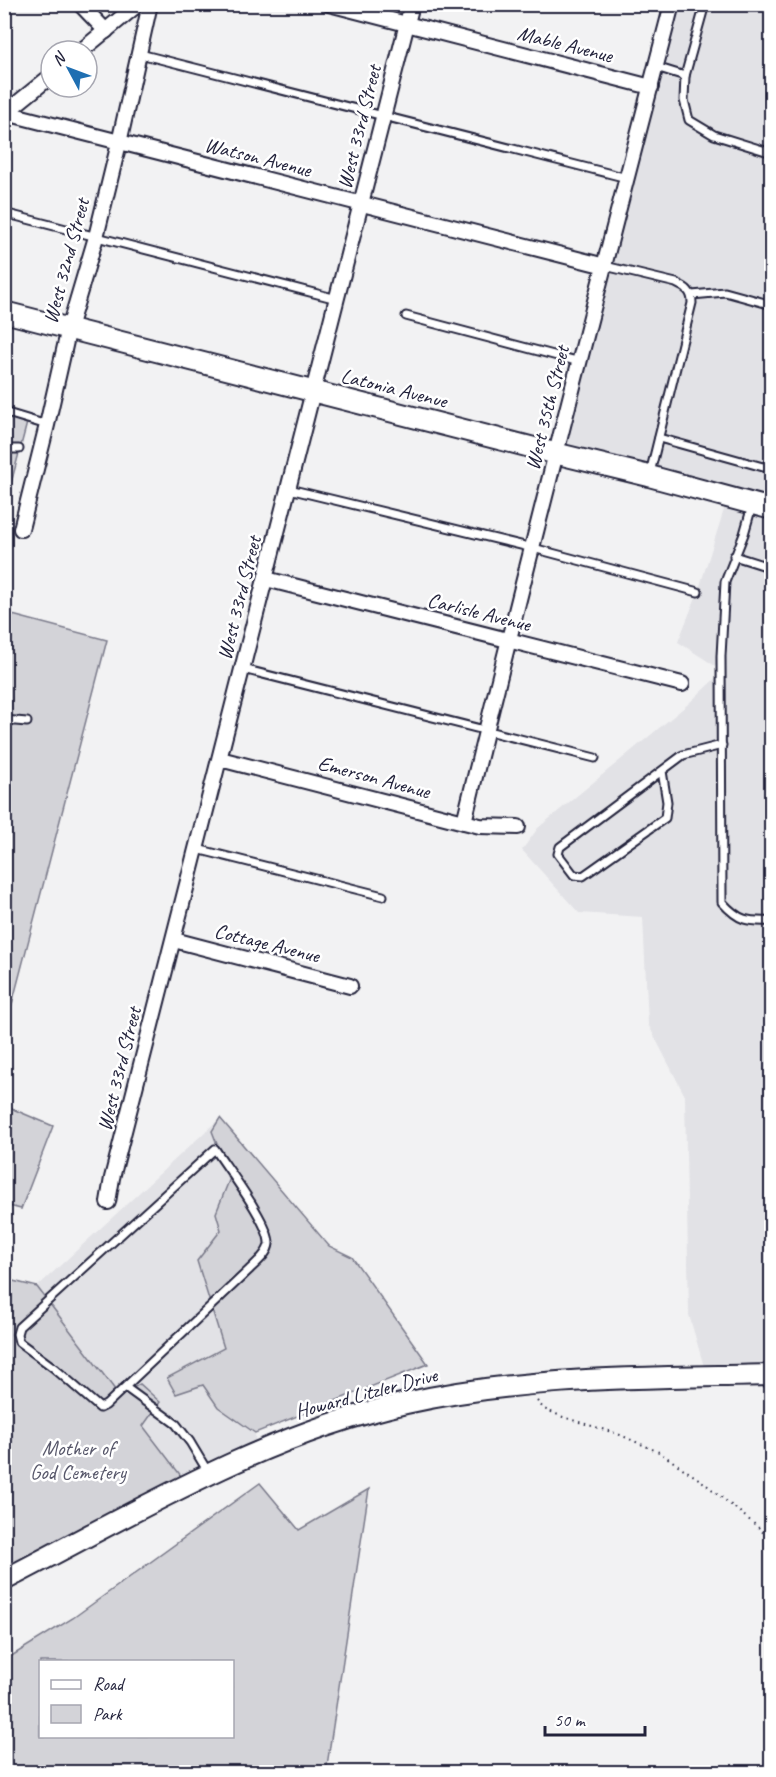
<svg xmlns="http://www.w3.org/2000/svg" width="776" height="1777" viewBox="0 0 776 1777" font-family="Caveat,sans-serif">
<rect width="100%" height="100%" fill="#f2f2f3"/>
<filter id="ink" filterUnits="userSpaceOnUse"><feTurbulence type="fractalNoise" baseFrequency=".0167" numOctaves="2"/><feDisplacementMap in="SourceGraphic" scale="12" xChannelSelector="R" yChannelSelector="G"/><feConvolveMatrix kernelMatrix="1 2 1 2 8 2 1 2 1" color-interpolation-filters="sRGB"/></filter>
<g filter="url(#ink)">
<g fill="#e2e2e6">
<path d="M672,5H771V1375L707,1377L689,1315L685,1096L648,1024L643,917L579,913L522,850L538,828L687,705L723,671L678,642L698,592L728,497L557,453Z"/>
<path d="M220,1118L212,1132L230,1178L216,1213L221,1230L197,1261L224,1348L203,1384L218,1407L255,1433L256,1453L188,1485L37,1287Z"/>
</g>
<g fill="#d3d3d8" stroke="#7a7a8a" stroke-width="1.5" fill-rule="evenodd">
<path d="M5,412L28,419L5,506Z"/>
<path d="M5,613L107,640L5,1031Z"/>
<path d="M4,1103L8,1107L53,1126L21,1209L5,1205Z"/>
<path d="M220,1118L329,1246L352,1257L428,1364L255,1433L218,1407L203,1385L176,1394L167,1378L224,1348L197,1261L221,1230L216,1213L230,1178L212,1131Z"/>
<path d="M5,1279L37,1287L119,1395L140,1384L160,1402L143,1426L188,1485L5,1580Z"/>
<path d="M260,1483L299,1530L369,1489L326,1772H5V1660L73,1618ZM40,1662H232V1736H40Z"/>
</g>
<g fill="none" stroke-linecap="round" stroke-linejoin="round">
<g stroke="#22223b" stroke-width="11">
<g id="lane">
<path d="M705,4L685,76L684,100L689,120L714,135L772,153"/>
<path d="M140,54L627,178"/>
<path d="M656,67L685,76"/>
<path d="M4,213L337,299"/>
<path d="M605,266L676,283C686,288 692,291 692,303L650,473"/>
<path d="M692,295L725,292L772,305"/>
<path d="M406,316L580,362"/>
<path d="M4,412L47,425"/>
<path d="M659,438L763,467L772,464"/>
<path d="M4,449H19"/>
<path d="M289,489L533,548L698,592"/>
<path d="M752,506L744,534L725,582L721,656L722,902C739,921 747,922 772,921"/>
<path d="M734,556L772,568"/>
<path d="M243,669L595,758"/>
<path d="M4,720L27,722"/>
<path d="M662,771L667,802L665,818L583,876L574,875L558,854L560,847L683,755L722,745"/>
<path d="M197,849L383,896"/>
<path d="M125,1387L106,1405L100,1408L54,1368L19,1342L17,1334L19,1327L215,1149C227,1168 270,1224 269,1244C268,1254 256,1263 249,1270L125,1387L176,1424L190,1442L208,1472"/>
</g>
</g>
<g stroke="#22223b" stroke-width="18">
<g id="street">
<path d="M80,4L106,31"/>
<path d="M329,4L651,87"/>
<path d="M81,51L138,4"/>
<path d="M6,113L605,266"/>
<path d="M4,114L51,76"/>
<path d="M21,529L47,425L69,328L96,237L119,143L150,4"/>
<path d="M266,579L682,684"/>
<path d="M220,759L464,822L480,826L518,827"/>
<path d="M464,822C530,549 601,276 672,4"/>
<path d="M174,940L350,986"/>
<path d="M108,1202L112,1178L412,4"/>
</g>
</g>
<g stroke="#22223b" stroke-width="24">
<g id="secondary">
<path d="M4,312L542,450L649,476L772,509"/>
<path d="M4,1580C134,1513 263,1435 406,1403C526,1376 650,1378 772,1375"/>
</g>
</g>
<path stroke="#22223b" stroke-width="2" stroke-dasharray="1.5 4.5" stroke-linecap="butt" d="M537,1401L544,1409L563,1417L618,1434L659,1452L703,1482L758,1527L772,1542"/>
<use href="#lane" stroke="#fff" stroke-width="7"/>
<use href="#street" stroke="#fff" stroke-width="14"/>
<use href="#secondary" stroke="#fff" stroke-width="20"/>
</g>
</g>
<g text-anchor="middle" stroke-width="5" stroke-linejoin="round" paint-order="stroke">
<g font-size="21" fill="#22223b" stroke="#fff">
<text transform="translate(565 44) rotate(14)" y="7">Mable Avenue</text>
<text transform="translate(359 127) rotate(-76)" y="7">West 33rd Street</text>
<text transform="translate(258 157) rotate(14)" y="7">Watson Avenue</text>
<text transform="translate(66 261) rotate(-75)" y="7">West 32nd Street</text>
<text transform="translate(394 388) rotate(14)" y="7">Latonia Avenue</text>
<text transform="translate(547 408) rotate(-76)" y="7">West 35th Street</text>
<text transform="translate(239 598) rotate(-76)" y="7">West 33rd Street</text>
<text transform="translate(479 612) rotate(14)" y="7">Carlisle Avenue</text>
<text transform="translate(374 777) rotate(15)" y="7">Emerson Avenue</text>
<text transform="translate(267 943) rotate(14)" y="7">Cottage Avenue</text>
<text transform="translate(119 1069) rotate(-76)" y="7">West 33rd Street</text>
<text transform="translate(366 1393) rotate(-15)" y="7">Howard Litzler Drive</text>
</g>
<g font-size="21" fill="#57576a" stroke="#fff">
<text x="78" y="1455">Mother of<tspan x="78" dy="24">God Cemetery</tspan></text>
</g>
</g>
<rect width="776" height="1777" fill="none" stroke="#fff" stroke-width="24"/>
<rect x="12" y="12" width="752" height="1753" fill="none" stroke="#22223b" stroke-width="2" filter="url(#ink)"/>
<rect x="39" y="1660" width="195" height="78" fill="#ffffff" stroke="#a7a7b1" stroke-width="1.5"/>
<rect x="51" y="1680" width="30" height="9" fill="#ffffff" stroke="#a7a7b1" stroke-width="1.5"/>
<text x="93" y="1690" font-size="18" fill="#22223b">Road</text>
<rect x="51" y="1705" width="30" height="18" fill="#d3d3d8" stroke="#a7a7b1" stroke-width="1.5"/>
<text x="93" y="1720" font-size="18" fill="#22223b">Park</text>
<g transform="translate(69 69) rotate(311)"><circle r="28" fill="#ffffff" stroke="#a7a7b1" stroke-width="1.5"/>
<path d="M0-4.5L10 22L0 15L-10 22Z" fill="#1f6fb2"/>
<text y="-9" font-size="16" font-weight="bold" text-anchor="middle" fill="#22223b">N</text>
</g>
<path d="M545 1726v9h100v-9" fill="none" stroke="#22223b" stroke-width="3"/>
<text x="554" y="1726" font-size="18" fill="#22223b" stroke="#ffffff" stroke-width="4.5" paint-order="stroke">50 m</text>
</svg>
